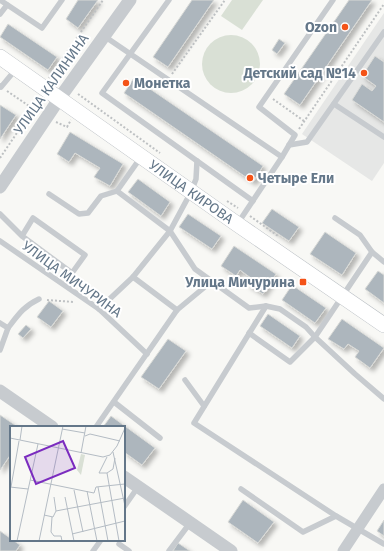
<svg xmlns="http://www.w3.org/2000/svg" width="384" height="551" viewBox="0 0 384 551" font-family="'Fira Sans',sans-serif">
<defs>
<filter id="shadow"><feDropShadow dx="3.5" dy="3.5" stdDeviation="2" flood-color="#0004"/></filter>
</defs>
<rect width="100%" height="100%" fill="#f8f8f5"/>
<path fill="#e6e7e6" d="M384,13V163L372,181L302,134Z"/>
<g fill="#d9e0d5">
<path d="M232,0H263L242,30L221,16Z"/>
<circle cx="231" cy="64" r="29"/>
</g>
<g fill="#adb6bd" stroke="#d9dad7" filter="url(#shadow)">
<path d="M78,0H98L78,28L66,19Z"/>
<path d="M192,0H214L168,67L153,57Z"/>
<path d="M349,0H372L300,105L284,94Z"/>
<path d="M8,24L57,57L48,70L0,37Z"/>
<path d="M279,39L285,43L277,54L272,50Z"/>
<path d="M375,56L384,62V122L352,100L362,84L372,91L376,86L362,76Z"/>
<path d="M134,78L263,166L253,182L124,93Z"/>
<path d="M0,105L16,115L0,139Z"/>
<path d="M70,132L123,164L110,186L94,177L100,168L75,153L69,162L57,154Z"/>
<path d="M138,179L170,202L161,216L128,192Z"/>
<path d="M272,209L299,227L289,241L262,223Z"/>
<path d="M188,214L221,236L212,249L179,227Z"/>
<path d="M325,232L356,253L342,275L310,254Z"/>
<path d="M234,246L276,274L263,294L247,284L251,278L240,270L236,276L221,266Z"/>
<path d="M378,271L384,275V303L365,289Z"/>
<path d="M292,285L326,308L315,323L282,300Z"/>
<path d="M49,301L63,311L51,327L37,317Z"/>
<path d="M268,314L300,336L292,348L260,326Z"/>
<path d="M342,319L384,348L370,368L355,357L359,351L348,344L344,349L328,339Z"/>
<path d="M26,325L31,329L23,338L18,334Z"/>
<path d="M168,339L186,351L159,389L141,377Z"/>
<path d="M0,415L18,427H11V454L0,470Z"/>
<path d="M111,416L155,448L142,465L124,452V427H103Z"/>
<path d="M243,500L274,522L258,543L228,522Z"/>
<path d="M384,520V536L377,531Z"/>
<path d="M0,531L20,545L16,551H0Z"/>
<path d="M178,543L190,551H173Z"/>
</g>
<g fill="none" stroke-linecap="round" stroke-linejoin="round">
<g stroke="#b9bec3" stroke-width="16">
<g id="secondary">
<path id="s1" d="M0,57L237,224L384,325"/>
</g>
</g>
<g stroke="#bec1c3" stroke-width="2" stroke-dasharray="2 2" stroke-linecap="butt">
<path d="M172,74L225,0"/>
<path d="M49,78L103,0"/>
<path d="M7,91L38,112"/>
<path d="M78,94L160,153"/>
<path d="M273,99L304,121"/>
<path d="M56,122L67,127L71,120"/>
<path d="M299,129L384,4"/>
<path d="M0,158L33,109L37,98"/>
<path d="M227,201L238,208"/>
<path d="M250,216L278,236"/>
<path d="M47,300L74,302"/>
</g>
<g stroke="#c7cbcf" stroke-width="5.5">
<path d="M0,0L42,28L62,0"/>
<path d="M169,0L102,93L253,201"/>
<path d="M0,14L7,5"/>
<path d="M104,36L282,157"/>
<path d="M0,86L1,87L16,69"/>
<path d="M334,104L384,137"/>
<path d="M289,145L307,142L384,32"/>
<path d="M117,191L141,157"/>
<path d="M49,194L79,214L88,213L101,196L117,191L170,231L195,269L249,308L266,306L280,309L306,327L315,337L355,374L384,399"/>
<path d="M0,214L22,236L72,273L85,255L33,218L22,236"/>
<path d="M335,218L360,235L372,252"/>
<path d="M238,223L282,157L295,135L259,107L333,0"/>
<path d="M0,241L99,309L147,354"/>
<path d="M133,277L177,310"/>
<path d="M266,306L194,423L336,516L384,544"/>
<path d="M99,309L133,277L170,231L191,192L196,179L197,161"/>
<path d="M0,323L8,328L0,350"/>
<path d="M8,328C18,315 24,306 39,299"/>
<path d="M249,333L290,362L315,337L372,252L384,262"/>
<path d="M185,380L204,406"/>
<path d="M114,402L160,438"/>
<path d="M96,427L177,310L212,281"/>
<path d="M241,489L303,532L336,516"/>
<path d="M124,507L138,487"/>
<path d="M119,544L129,551"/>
<path d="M93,551L101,540"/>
<path d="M169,551L190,523"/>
</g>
<path stroke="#c7cbcf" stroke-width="11" d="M343,551L384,489"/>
<g stroke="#c7cbcf" stroke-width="13">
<path d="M0,187L59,99L130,0"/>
<path d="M0,391L52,427"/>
<path d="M124,477L231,551"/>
</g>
<use href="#secondary" stroke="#fff" stroke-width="15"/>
</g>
<g fill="#f45318" stroke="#fff" stroke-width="1.5">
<circle cx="345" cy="27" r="4"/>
<circle cx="364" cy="73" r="4"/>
<circle cx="126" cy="83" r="4"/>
<circle cx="250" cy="178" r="4"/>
<rect x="299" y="278" width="8" height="8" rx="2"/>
</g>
<g text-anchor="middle" stroke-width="4" stroke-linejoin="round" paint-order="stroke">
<g font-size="14" font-weight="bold" fill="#647789" stroke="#fff" text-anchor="end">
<text x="337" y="32">Ozon</text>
<text x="356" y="78">Детский сад №14</text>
<text x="134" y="88" text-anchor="start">Монетка</text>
<text x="258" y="183" text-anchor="start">Четыре Ели</text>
<text x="295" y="287">Улица Мичурина</text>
</g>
<g font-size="14" fill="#647789" stroke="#fff">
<text transform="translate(51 84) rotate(-55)" y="5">УЛИЦА КАЛИНИНА</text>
<text dy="5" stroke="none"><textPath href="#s1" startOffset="234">УЛИЦА КИРОВА</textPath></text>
<text transform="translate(72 279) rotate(36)" y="5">УЛИЦА МИЧУРИНА</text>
</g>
</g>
<g transform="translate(10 426)">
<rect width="115" height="115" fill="#f8f8f5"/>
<path d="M71,28L75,29L71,49L67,44Z" fill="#d9e0d5"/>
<path fill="none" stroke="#b4bcc4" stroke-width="1" d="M52,3L75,7M75,10L80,8L110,15M0,12L93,31L100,29L107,20L115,2M10,14L12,0M103,26L115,80M71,27L76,0M97,31L89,47H97L103,43L105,32M97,47L109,115M20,54L84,67L86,61L115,58M0,61L18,63M1,61L9,15M88,61L98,115M64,64L73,106M77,65L87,115M44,71L46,85M55,71L64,115M34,89L43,91L46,85L51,84L115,72M42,91L41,106L44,110H51L52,115M62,108L115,95M7,115L28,18M29,115L53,0"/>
<path fill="#7b2cbf" fill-opacity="0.15" stroke="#7b2cbf" stroke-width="2" d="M53,15L65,42L26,58L15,31Z"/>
<rect width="115" height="115" fill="none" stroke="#647789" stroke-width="2"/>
</g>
</svg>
